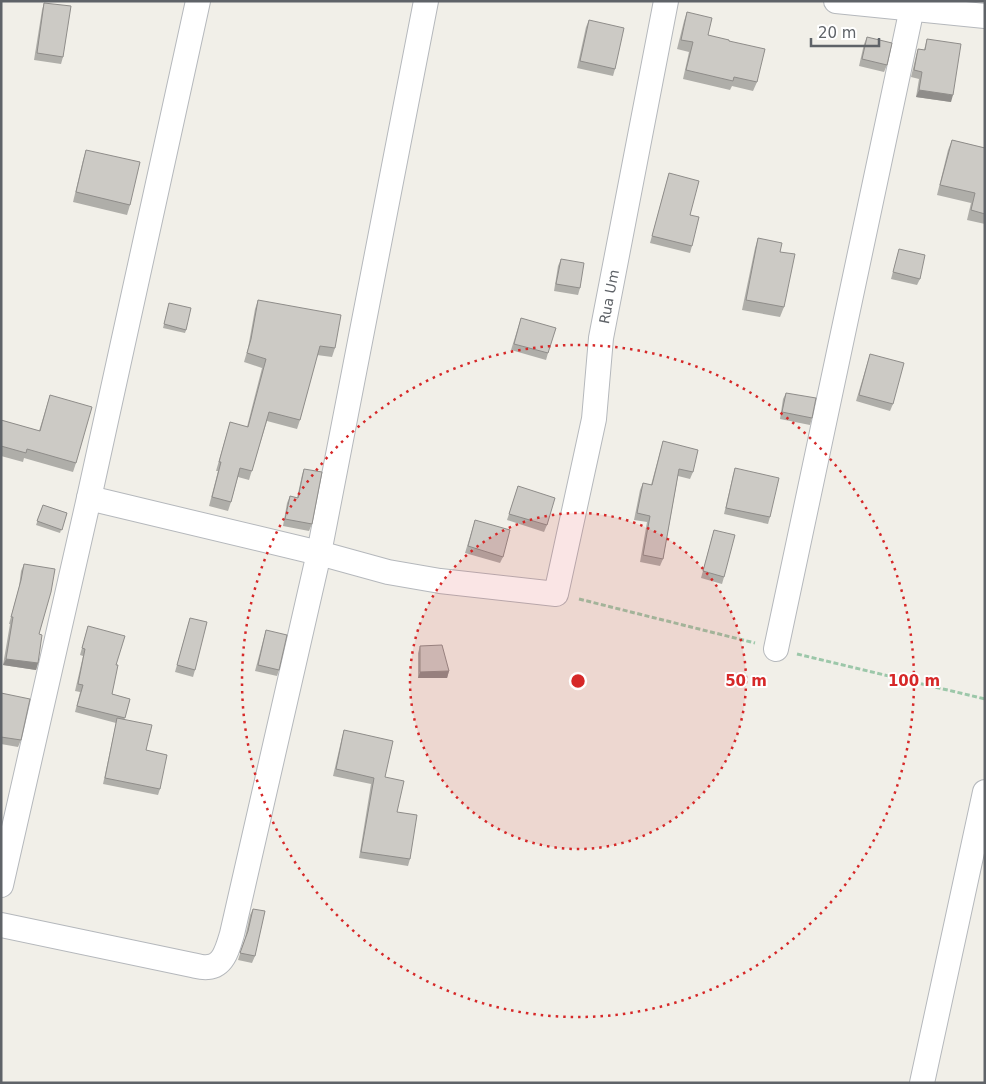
<svg xmlns="http://www.w3.org/2000/svg" width="986" height="1084" viewBox="0 0 986 1084" font-family="'DejaVu Sans',sans-serif">
<rect width="100%" height="100%" fill="#f1efe8"/>
<g fill="none" stroke-linecap="round" stroke-linejoin="round">
<g stroke="#b5b8bc" stroke-width="26">
<g id="minor">
<path d="M836,1L985,16"/>
<path id="s1" d="M89,498L319,553L388,572L440,581L556,594L594,419L601,338L666,1"/>
<path d="M776,649L912,8"/>
<path d="M1,885L89,498L198,1"/>
<path d="M1,925L192,965C197,966 203,968 208,967C224,966 228,947 232,934L319,553L426,1"/>
<path d="M922,1083L985,792"/>
</g>
</g>
<g stroke="#9cc7a9" stroke-width="3" stroke-dasharray="5 2.5" stroke-linecap="butt">
<path d="M579,599L755,643"/>
<path d="M797,654L985,699"/>
</g>
<use href="#minor" stroke="#fff" stroke-width="24"/>
</g>
<g fill="#afaea9">
<path d="M44,3L63,57L61,64L34,60L42,10Z"/>
<path d="M687,12L708,35L729,41L757,82L753,91L732,86L730,90L683,79L689,52L677,49L684,21Z"/>
<path d="M589,20L615,69L613,76L577,68L586,27Z"/>
<path d="M867,37L887,65L884,72L859,66L864,44Z"/>
<path d="M927,39L951,102L916,97L919,79L911,77L916,56L918,49L924,50Z"/>
<path d="M952,140L985,148V224L967,220L971,203L937,195L948,150Z"/>
<path d="M86,150L130,205L127,215L73,202L83,160Z"/>
<path d="M669,173L690,215L692,246L690,253L650,243Z"/>
<path d="M758,238L780,252L784,307L780,317L742,310L755,248Z"/>
<path d="M899,249L920,279L917,285L891,279Z"/>
<path d="M561,259L580,288L578,295L554,291L558,266Z"/>
<path d="M258,300L335,348L332,357L317,355L300,420L297,429L267,421L249,480L238,477L231,502L228,511L209,506L218,471H216L230,422L247,427L262,368L244,362L248,348L255,309Z"/>
<path d="M169,303L186,330L185,333L163,328Z"/>
<path d="M521,318L548,353L546,360L511,350Z"/>
<path d="M870,354L893,404L890,411L856,401Z"/>
<path d="M786,393L812,418L810,425L780,419L783,399Z"/>
<path d="M50,395L76,463L73,472L24,458L23,462L1,456V420L39,431Z"/>
<path d="M663,441L693,472L690,479L678,476L663,559L660,566L640,562L647,522L634,520L640,490L643,483L651,485Z"/>
<path d="M735,468L770,517L768,524L724,514L733,475Z"/>
<path d="M304,469L312,524L309,531L283,526L287,503L290,496L297,498L302,475Z"/>
<path d="M518,486L547,525L544,532L507,520Z"/>
<path d="M43,505L67,513L60,533L36,525Z"/>
<path d="M475,520L503,557L500,563L465,553Z"/>
<path d="M714,530L724,577L722,584L701,578Z"/>
<path d="M24,564L39,634L38,663L36,670L3,665L10,624H9L19,587L21,571Z"/>
<path d="M190,618L195,670L193,677L175,672Z"/>
<path d="M88,626L116,665L112,694L130,699L124,720L146,750L160,789L158,795L103,784L116,723L75,712L80,692L75,691L83,656L80,655Z"/>
<path d="M266,630L279,670L277,676L255,671L264,637Z"/>
<path d="M420,646L449,671L447,678H418V653Z"/>
<path d="M1,693L21,740L18,747L1,744Z"/>
<path d="M344,730L385,777L397,812L410,859L408,866L359,858L371,784L333,776L342,737Z"/>
<path d="M253,909L255,956L252,963L238,960L245,938L250,915Z"/>
</g>
<g fill="#8f8d8a">
<path d="M919,90L953,95L951,102L916,97Z"/>
<path d="M6,659L38,663L36,670L3,665Z"/>
<path d="M449,671L447,678H418L420,672Z"/>
</g>
<g fill="#cccac5" stroke="#8f8d8a">
<path d="M44,3L71,6L63,57L37,53Z"/>
<path d="M687,12L712,18L708,35L729,40V41L765,49L757,82L734,77L733,81L686,70L693,42L681,40Z"/>
<path d="M589,20L624,28L615,69L580,61Z"/>
<path d="M867,37L892,43L887,65L862,59Z"/>
<path d="M927,39L961,44L953,95L919,90L922,72L914,70L918,49L925,50Z"/>
<path d="M952,140L985,148V214L971,210L975,193L940,185Z"/>
<path d="M86,150L140,162L130,205L76,192Z"/>
<path d="M669,173L699,181L690,215L699,217L692,246L652,236Z"/>
<path d="M758,238L782,243L780,252L795,254L784,307L746,300Z"/>
<path d="M899,249L925,255L920,279L893,272Z"/>
<path d="M561,259L584,263L580,288L556,284Z"/>
<path d="M258,300L341,315L335,348L320,346L300,420L269,412L252,471L240,468L231,502L212,497L221,462H219L230,422L248,427L266,359L247,353L251,339Z"/>
<path d="M169,303L191,308L186,330L164,324Z"/>
<path d="M521,318L556,328L548,353L514,344Z"/>
<path d="M870,354L904,363L893,404L859,395Z"/>
<path d="M786,393L816,398L812,418L782,412Z"/>
<path d="M50,395L92,407L76,463L27,449L26,453L1,446V420L40,431Z"/>
<path d="M663,441L698,450L693,472L679,469L663,559L643,555L650,516L637,513L643,483L652,485Z"/>
<path d="M735,468L779,478L770,517L726,508Z"/>
<path d="M304,469L322,472L312,524L285,519L290,496L298,498Z"/>
<path d="M518,486L555,498L547,525L509,514Z"/>
<path d="M43,505L67,513L62,530L37,521Z"/>
<path d="M475,520L510,530L503,557L468,546Z"/>
<path d="M714,530L735,535L724,577L703,571Z"/>
<path d="M24,564L55,569L51,592L39,634L42,635L38,663L6,659L13,617H11L21,580Z"/>
<path d="M190,618L207,622L195,670L177,665Z"/>
<path d="M88,626L125,636L116,665H118L112,694L130,699L125,718L77,706L83,685L78,684L85,649L82,648Z"/>
<path d="M266,630L287,635L279,670L258,665Z"/>
<path d="M442,645L449,671L420,672V646Z"/>
<path d="M1,693L30,699L21,740L1,737Z"/>
<path d="M117,718L152,725L146,750L167,755L160,789L105,778Z"/>
<path d="M344,730L393,741L385,777L404,781L397,812L417,815L410,859L361,852L374,778L336,769Z"/>
<path d="M253,909L265,911L255,956L240,953L248,931Z"/>
</g>
<circle cx="578" cy="681" r="168" fill="#d62828" fill-opacity=".12"/>
<g fill="none" stroke="#d62828" stroke-width="2.5" stroke-dasharray="2.5 5">
<circle cx="578" cy="681" r="168"/>
<circle cx="578" cy="681" r="336"/>
</g>
<g text-anchor="middle" stroke-width="4" stroke-linejoin="round" paint-order="stroke">
<g font-size="14" fill="#5f6368" stroke="#fff">
<text dy="5" stroke="none"><textPath href="#s1" startOffset="780">Rua Um</textPath></text>
</g>
</g>
<circle cx="578" cy="681" r="8" fill="#d62828" stroke="#fff" stroke-width="2.5"/>
<g font-size="15" text-anchor="middle" font-weight="bold" fill="#d62828" stroke="#fff" stroke-width="4" stroke-linejoin="round" paint-order="stroke">
<text x="746" y="686">50 m</text>
<text x="914" y="686">100 m</text>
</g>
<rect width="986" height="1084" fill="none" stroke="#5f6368" stroke-width="5"/>
<path d="M811 38v8h68v-8" fill="none" stroke="#5f6368" stroke-width="2.5"/>
<text x="818" y="38" font-size="15" fill="#5f6368" stroke="#ffffff" stroke-width="4" paint-order="stroke">20 m</text>
</svg>
